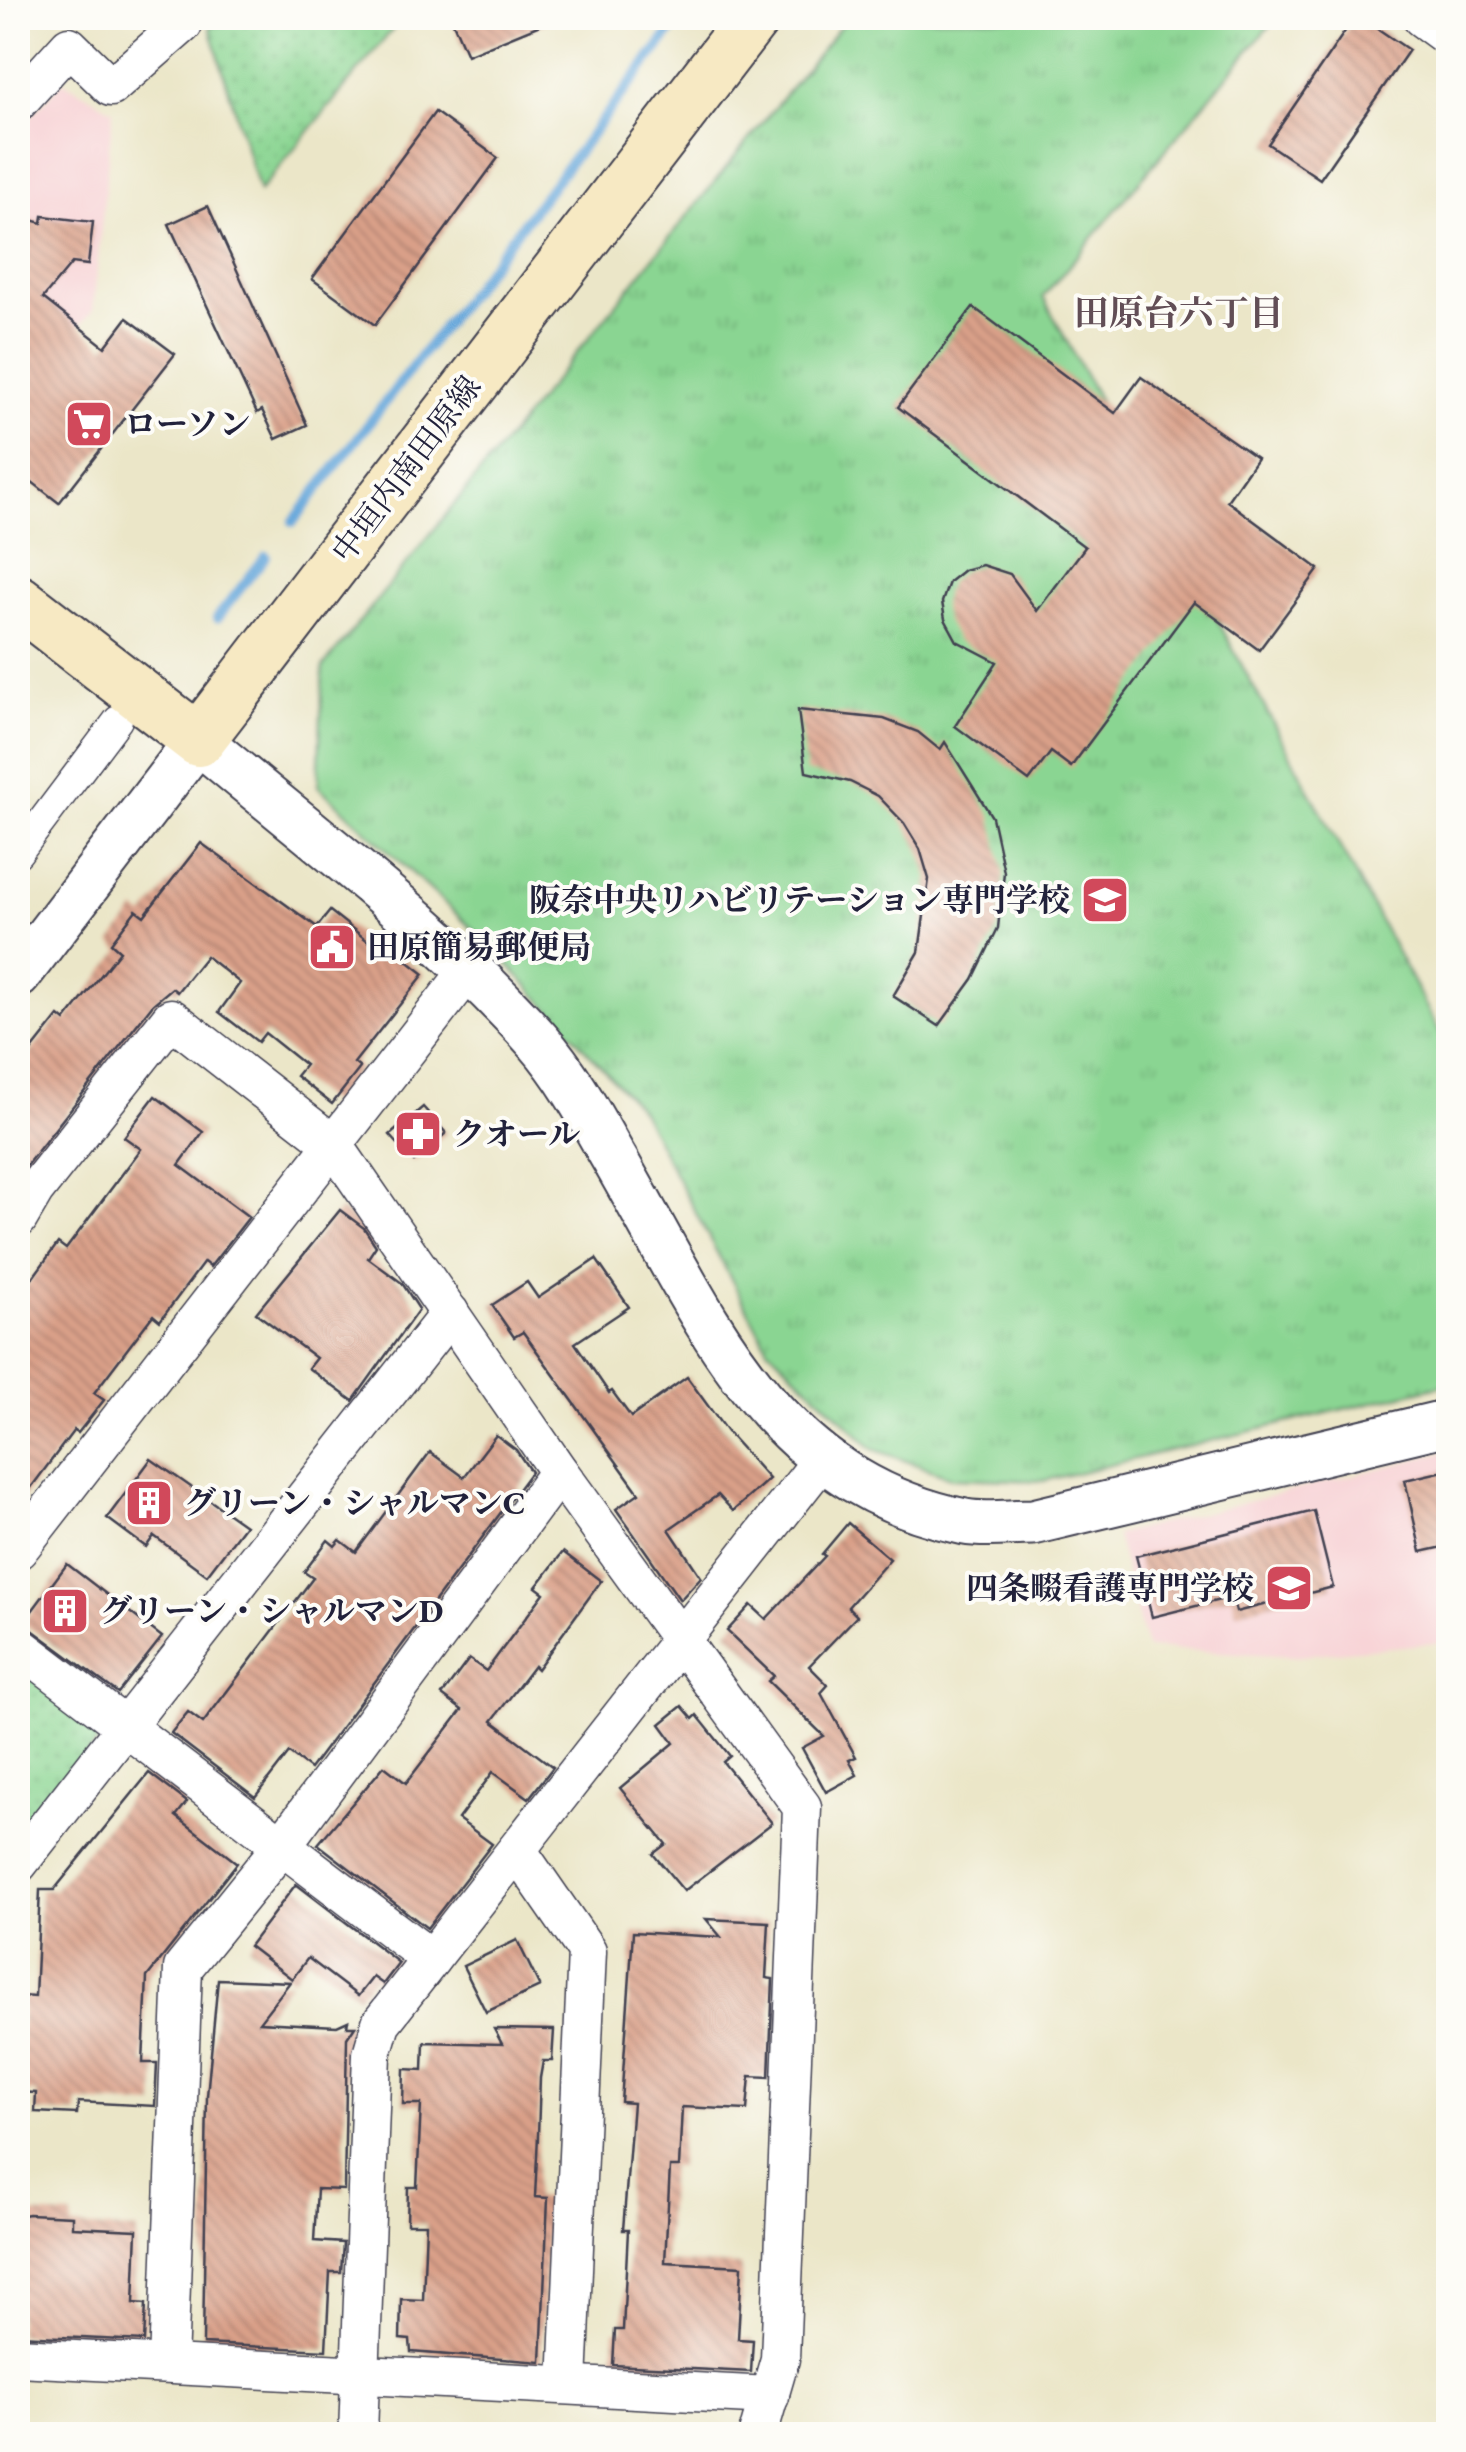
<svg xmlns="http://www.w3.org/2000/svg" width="1466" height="2452" viewBox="0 0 1466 2452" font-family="'EB Garamond','Noto Serif JP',serif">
<defs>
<pattern id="grass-tufts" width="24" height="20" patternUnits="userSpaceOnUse" patternTransform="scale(2.5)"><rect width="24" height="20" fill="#8ad592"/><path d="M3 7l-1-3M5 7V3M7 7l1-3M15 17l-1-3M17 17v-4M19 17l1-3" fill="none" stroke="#77b77f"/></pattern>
<pattern id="park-dots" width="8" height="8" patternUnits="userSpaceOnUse" patternTransform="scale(2.5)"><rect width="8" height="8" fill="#8ad592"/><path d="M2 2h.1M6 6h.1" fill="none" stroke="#77b77f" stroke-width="1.8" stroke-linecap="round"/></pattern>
<pattern id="building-back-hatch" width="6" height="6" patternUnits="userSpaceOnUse" patternTransform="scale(2.5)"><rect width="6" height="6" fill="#daa089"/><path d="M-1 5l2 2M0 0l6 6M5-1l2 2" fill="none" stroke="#b08271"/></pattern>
</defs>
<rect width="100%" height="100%" fill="#fdfcf7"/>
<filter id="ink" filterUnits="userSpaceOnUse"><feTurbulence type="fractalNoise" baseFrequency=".01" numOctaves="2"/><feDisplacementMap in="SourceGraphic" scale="20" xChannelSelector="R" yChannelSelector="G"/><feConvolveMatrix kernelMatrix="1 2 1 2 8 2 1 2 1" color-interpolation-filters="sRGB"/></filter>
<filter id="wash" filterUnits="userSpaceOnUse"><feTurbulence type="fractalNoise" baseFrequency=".0048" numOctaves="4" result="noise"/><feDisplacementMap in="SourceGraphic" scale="40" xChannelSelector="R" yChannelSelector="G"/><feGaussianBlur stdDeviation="2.25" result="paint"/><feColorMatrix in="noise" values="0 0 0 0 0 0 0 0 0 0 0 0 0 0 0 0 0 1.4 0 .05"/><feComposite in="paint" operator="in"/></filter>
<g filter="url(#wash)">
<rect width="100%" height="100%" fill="#ebe6c8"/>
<g fill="#f7cfd3">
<path d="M63,81L113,110L93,310L18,398V131Z"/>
<path d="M1448,1451V1642L1292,1656L1146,1648L1116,1535Z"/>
</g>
<path fill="url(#grass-tufts)" stroke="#567c66" stroke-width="2.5" d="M847,18H1276L1043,297L1448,1047V1384L1043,1481L953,1478L873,1449L768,1348L640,1109L493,948L318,786L323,667Z"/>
<g fill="url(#park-dots)" stroke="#567c66" stroke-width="2.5">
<path d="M244,18H402L259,192L210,27Z"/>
<path d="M18,1657L104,1733L18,1844Z"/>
</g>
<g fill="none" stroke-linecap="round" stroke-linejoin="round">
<g stroke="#67a8db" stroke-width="10">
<path d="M293,522L681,18"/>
<path d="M217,618L266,556"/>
</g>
</g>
<g id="blocks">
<g fill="url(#building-back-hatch)">
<path d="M451,18H557L467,55Z"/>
<path d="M1354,18H1362L1409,50L1320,179L1268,144Z"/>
<path d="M435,112L498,158L375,325L312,279Z"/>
<path d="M208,206L307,425L276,439L262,410L257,413L169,224Z"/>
<path d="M18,216L42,223L43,216L93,222L88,265L72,263L43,298L105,347L127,318L175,354L59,503L18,471Z"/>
<path d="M973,307L1115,413L1141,377L1257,458L1227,501L1319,569L1259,650L1194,602L1071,767L1051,752L1029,781L955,726L997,662L957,641L945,619L942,602L949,582L964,570L982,565L1010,574L1037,611L1085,547L898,407Z"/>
<path d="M798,710L884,719L918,732L940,750L945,742L992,817L1004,872L998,928L973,979L939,1026L893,996L919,952L929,879L920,849L904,823L878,796L850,782L806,772Z"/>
<path d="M201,843L317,927L330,911L378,949L383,942L424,974L354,1063L360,1068L332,1104L296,1076L305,1065L265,1033L258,1042L219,1012L240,983L206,956L177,992L172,988L153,1004L18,1176V1068L59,1016L65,1021L120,951L111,943L136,910L144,916Z"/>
<path d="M155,1096L203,1132L179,1165L249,1217L210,1267L204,1262L160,1321L153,1315L94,1393L104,1400L78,1433L74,1430L18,1505V1298L58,1243L66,1249L141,1149L124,1137Z"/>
<path d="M423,1107L446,1133L414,1162L390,1135Z"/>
<path d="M340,1210L364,1228L376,1246L368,1258L402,1283L419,1309L353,1401L308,1368L316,1358L256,1313Z"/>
<path d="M596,1259L629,1307L575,1343L609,1393L612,1391L631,1417L687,1377L727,1432L769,1479L733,1511L718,1495L669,1529L701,1577L680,1600L616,1509L639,1493L523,1332L514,1337L492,1305L527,1282L538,1298Z"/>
<path d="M496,1435L516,1450L531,1472L310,1769L289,1753L255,1797L171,1733L188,1712L203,1723L313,1578L304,1572L328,1540L335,1546L340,1540L356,1552L430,1452L464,1477Z"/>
<path d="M151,1459L245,1525L207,1575L154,1536L146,1547L107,1518Z"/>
<path d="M1448,1470V1546L1421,1552L1405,1480Z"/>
<path d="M1314,1511L1333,1587L1236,1612L1232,1597L1152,1617L1136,1556Z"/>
<path d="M848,1523L890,1559L848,1607L857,1616L809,1666L828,1685L821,1693L856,1757L849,1760L857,1775L826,1792L802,1748L824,1736L768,1681L774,1676L727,1631L751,1605L766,1619L825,1556L822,1554Z"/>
<path d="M563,1552L601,1581L537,1669L534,1666L492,1721L553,1767L529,1798L493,1772L458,1819L492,1844L427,1928L318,1844L384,1766L406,1783L462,1710L442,1695L469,1659L486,1671L544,1593L536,1587Z"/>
<path d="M67,1564L162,1637L118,1693L23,1623Z"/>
<path d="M682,1706L693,1719L697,1715L730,1756L723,1762L772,1823L684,1891L653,1854L666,1844L620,1788L674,1743L660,1724Z"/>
<path d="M149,1773L187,1802L176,1816L237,1863L147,1977L143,2063H157L155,2106L78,2102L77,2114L35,2112L36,2093L18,2092L22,1996L35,1997L40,1890H54Z"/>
<path d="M296,1884L399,1963L383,1984L373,1977L358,1996L308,1958L292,1979L249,1946Z"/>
<path d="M706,1919L769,1922L766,1978L773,1979L769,2077L750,2076L747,2110L682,2107L679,2167H670L665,2262L742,2266L738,2339L753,2340L751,2372L613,2365L615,2330H623L628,2230H623L633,2103L621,2102L633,1932L721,1937Z"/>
<path d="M517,1940L540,1987L486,2012L463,1966Z"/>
<path d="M218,1979L290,1982L259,2022L337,2026L348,2021L347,2026H355L347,2038L344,2190L317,2189L314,2241L343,2243L341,2272H330L326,2350L203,2344L207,2096Z"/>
<path d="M494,2029L554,2030L552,2061H543L540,2078L538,2135L535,2197L548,2198L541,2362L411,2352L410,2340L400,2339L401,2299L423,2300L426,2224H407L408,2187H417L421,2104H403L404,2069L423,2070L424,2042L502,2044Z"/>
<path d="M28,2214L72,2216V2227L137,2230L134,2303L146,2304L144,2341L18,2335V2216Z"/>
</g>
</g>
</g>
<g filter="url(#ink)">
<use href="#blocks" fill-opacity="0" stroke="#403f50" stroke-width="2.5"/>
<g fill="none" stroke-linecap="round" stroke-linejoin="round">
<g stroke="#403f50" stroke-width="31">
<path id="pedestrian" d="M18,853L118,720"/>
</g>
<g stroke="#403f50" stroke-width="41">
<g id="minor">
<path d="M1422,18L1448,37"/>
<path d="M18,102L69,46L111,87L183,24"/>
<path d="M18,1219L35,1190L171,1018L333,1144L559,1472L802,1807L780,2359L758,2434"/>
<path d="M18,1550L469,970"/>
<path d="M18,1645L431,1959"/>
<path d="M517,1850L587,1951L568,2384"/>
<path d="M18,1864L450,1313"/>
<path d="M18,2357L770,2396"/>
<path d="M168,2364L183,1968L280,1848L559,1472"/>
<path d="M358,2434L372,2054L381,2023L821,1461"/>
</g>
</g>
<g stroke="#403f50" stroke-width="49">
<path id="tertiary" d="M18,975L198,740C313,837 438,929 538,1041C568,1075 590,1116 612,1155C704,1313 766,1481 965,1522C986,1526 1011,1522 1033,1522L1448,1422"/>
</g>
<g stroke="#403f50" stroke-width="56">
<path id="secondary" d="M18,601L198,740L753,18"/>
</g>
<use href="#pedestrian" stroke="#fff" stroke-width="28"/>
<use href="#minor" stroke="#fff" stroke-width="38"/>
<use href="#tertiary" stroke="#fff" stroke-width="45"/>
<use href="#secondary" stroke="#f7e9c3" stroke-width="52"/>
</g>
</g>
<defs>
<g id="supermarket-square" transform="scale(2.5)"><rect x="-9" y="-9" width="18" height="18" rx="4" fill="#d1495b" stroke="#fdfcf7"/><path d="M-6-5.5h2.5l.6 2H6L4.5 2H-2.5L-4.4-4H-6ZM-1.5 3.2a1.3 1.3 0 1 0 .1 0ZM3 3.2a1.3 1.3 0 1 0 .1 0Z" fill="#fff"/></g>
<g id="university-square" transform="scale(2.5)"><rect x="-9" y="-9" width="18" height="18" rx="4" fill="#d1495b" stroke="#fdfcf7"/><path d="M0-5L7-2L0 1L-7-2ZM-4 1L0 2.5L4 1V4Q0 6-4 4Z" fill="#fff"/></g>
<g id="civic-square" transform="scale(2.5)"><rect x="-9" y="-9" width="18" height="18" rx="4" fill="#d1495b" stroke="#fdfcf7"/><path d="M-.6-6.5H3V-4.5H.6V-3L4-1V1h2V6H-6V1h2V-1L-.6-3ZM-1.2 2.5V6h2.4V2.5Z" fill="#fff"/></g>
<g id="pharmacy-square" transform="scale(2.5)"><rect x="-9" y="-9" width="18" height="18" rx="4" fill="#d1495b" stroke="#fdfcf7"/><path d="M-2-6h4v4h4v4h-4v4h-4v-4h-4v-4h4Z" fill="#fff"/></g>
<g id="building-square" transform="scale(2.5)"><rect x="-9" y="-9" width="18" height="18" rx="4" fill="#d1495b" stroke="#fdfcf7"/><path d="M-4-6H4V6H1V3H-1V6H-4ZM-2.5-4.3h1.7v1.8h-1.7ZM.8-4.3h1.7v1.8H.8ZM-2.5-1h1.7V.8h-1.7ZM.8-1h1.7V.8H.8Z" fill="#fff"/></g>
</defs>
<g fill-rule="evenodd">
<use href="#supermarket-square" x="89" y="424"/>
<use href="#university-square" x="1105" y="900"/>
<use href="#civic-square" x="332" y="947"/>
<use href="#pharmacy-square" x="418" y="1134"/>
<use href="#building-square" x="149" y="1503"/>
<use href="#university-square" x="1289" y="1588"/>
<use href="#building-square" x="65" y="1611"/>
</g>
<g text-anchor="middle" stroke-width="8" stroke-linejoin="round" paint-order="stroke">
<g font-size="32" font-weight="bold" fill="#22223b" stroke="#fdfcf7" text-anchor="start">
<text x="124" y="435">ローソン</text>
<text x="1070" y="911" text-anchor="end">阪奈中央リハビリテーション専門学校</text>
<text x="367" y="958">田原簡易郵便局</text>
<text x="453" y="1145">クオール</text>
<text x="184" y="1514">グリーン・シャルマンC</text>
<text x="1254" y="1599" text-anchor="end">四条畷看護専門学校</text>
<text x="100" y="1622">グリーン・シャルマンD</text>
</g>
<g font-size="32" fill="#22223b" stroke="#fdfcf7">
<text transform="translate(406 469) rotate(-53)" y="11">中垣内南田原線</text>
</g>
<g font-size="35" font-weight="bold" fill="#624e56" stroke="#fdfcf7">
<text x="1179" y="325">田原台六丁目</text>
</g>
</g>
<rect width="1466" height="2452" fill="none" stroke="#fdfcf7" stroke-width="60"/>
</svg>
